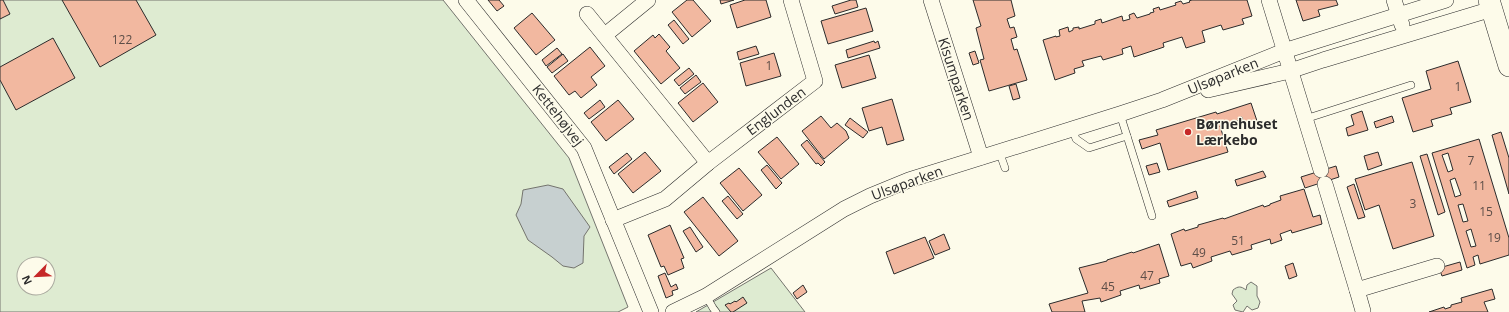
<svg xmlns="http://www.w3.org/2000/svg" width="1509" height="312" viewBox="0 0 1509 312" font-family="'Open Sans',sans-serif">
<rect width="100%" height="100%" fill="#fdfbea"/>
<g fill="#deebd1" stroke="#74746e" fill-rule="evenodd">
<path d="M0,0H443L569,158L628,307L618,312H0ZM24,264H48V288H24Z"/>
<path d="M771,268L805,312H696Z"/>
<path d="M1251,282L1257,286V296L1260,302L1258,308L1252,310L1247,306L1243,312L1235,310L1233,305L1237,301L1232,294L1233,290C1238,286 1241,286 1246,290L1247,285Z"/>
</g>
<path fill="#c7d0d0" stroke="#74746e" d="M548,185L563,189L590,227L584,236L583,263L574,268L563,266L552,257L528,240L516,215L521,204L523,190Z"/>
<g fill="#f2b8a0" stroke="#2b2b2b" fill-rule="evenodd">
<path d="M0,0H3L10,14L0,19Z"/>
<path d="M62,0H136L156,35L100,67Z"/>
<path d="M488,0H499L504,6L497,11Z"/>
<path d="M687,0H693L711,21L692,37L672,12Z"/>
<path d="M720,0H734L721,4Z"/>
<path d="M745,0H766L771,17L737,28L730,5Z"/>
<path d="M851,0H856L858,7L835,14L832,6Z"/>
<path d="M973,0H1011L1015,16L1007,19L1010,28L1014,27L1017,37L1011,39L1014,50L1017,49L1027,80L989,91L980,60L984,59L976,28L981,26Z"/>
<path d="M1192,0H1247L1252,16L1242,19L1244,24L1223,30L1221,25L1202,31L1205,42L1186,48L1182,37L1163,43L1164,47L1134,57L1131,46L1122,49L1123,54L1103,60L1101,56L1082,61L1084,66L1074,69L1075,73L1055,80L1043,40L1056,36V37L1060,36L1059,30L1068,27L1069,32L1073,30V28L1079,27V29L1095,24V21L1101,19L1102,23L1122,16L1123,21L1130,19L1129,15L1134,13L1137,18L1150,14V13L1154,12L1153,9L1159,7L1160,10L1176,5L1175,3L1181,1L1183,4L1190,2L1189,1Z"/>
<path d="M1296,0H1336L1338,5L1318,10L1320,16L1303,21Z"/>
<path d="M866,8L873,31L828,44L821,21Z"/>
<path d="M532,13L555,40L536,55L514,28Z"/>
<path d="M674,20L689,39L683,44L668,25Z"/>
<path d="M659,34L670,47L666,51L680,68L661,84L634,51L653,35L655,38Z"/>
<path d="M53,38L75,78L16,110L0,80V67Z"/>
<path d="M874,41L875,43L878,41L880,48L848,58L846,50Z"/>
<path d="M756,46L759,54L739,60L737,52Z"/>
<path d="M590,47L605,66L591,77L597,85L581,98L575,91L569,95L554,76Z"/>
<path d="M557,48L562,54L546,66L542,60Z"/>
<path d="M975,51L979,63L973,65L969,53Z"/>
<path d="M774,53L781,76L746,86L740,63Z"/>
<path d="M563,54L568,61L552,73L547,67Z"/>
<path d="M869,55L876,78L842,88L835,65Z"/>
<path d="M1458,61L1471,102L1450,108L1452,114L1431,120L1433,126L1413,132L1402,98L1431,89L1426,71Z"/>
<path d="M689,68L694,74L679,86L674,80Z"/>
<path d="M696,75L701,82L685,94L680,88Z"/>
<path d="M703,83L718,102L693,122L678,103Z"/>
<path d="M1016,84L1020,98L1013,100L1009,86Z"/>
<path d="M892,99L904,140L887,145L882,127L869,131L862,108Z"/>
<path d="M600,100L605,107L589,119L584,113Z"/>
<path d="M618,100L634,119L606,141L591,122Z"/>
<path d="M1251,103L1257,121L1244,125L1242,117L1238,118L1239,120L1220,126L1228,152L1168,170L1160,143L1142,149L1139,140L1158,135L1156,130L1216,112L1217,114Z"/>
<path d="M1362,111L1368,130L1348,136L1346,128L1354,125L1351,115Z"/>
<path d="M821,116L831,128L837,123L846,131L849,138L824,159L802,131Z"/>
<path d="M1392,116L1394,122L1376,128L1374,122Z"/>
<path d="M850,118L868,132L863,138L845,125Z"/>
<path d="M1501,132L1509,158V194L1492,135Z"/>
<path d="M777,137L799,164L781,179L758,152Z"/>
<path d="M1479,139L1509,238V255L1480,264L1478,255L1473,257L1475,265L1467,268L1432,153ZM1448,153L1453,170L1448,172L1442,155ZM1455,178L1461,195L1455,197L1450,180ZM1463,204L1468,221L1463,222L1458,205ZM1471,229L1476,246L1471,247L1466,231Z"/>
<path d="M807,140L825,162L821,166L818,163L816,164L801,145Z"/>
<path d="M645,152L661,171L633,193L618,174Z"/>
<path d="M1378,152L1382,165L1368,170L1364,156Z"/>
<path d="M627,153L632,159L614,174L609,167Z"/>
<path d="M1427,154L1445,212L1438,215L1420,156Z"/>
<path d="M1412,162L1434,236L1393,249L1379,205L1365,210L1355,179Z"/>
<path d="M1157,163L1160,172L1149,175L1146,166Z"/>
<path d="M767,165L782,183L776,189L761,170Z"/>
<path d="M1336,166L1339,177L1305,188L1301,177Z"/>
<path d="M739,168L762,195L743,211L720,183Z"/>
<path d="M1263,171L1266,177L1237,186L1235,180Z"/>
<path d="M1354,184L1365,217L1358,219L1347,187Z"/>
<path d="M1304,189L1313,217L1320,215L1322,224L1292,233L1291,230L1280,234L1282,240L1271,244L1270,239L1251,245L1252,249L1232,255L1230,251L1211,257L1212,261L1193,268L1191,263L1181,266L1171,234L1184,229L1185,231L1198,227V225L1223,218L1224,219L1263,205L1264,207L1270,205V204L1281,200L1280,196Z"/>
<path d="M1196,191L1198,198L1169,207L1167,201Z"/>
<path d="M728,196L743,214L737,219L722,201Z"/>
<path d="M703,197L738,241L719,256L684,212Z"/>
<path d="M670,225L684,258L681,259L684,268L668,275L664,266L661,267L648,235Z"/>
<path d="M690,227L703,247L696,252L683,231Z"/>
<path d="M944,234L950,249L935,255L929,241Z"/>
<path d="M925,237L934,258L894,274L886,252Z"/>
<path d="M1159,244L1169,276L1159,279L1160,283L1140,289L1139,285L1120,291L1121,295L1101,302L1100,298L1082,301L1085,312H1052L1049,304L1088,293L1079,268L1107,261V260L1132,252L1133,253Z"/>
<path d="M1460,262L1462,270L1442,276L1439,268Z"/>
<path d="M1293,263L1297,276L1289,279L1285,266Z"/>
<path d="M665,273L671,287L676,284L678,289L672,291L673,295L666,298L658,276Z"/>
<path d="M803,285L807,292L797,299L793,293Z"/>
<path d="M1492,289L1495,299L1484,302L1488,312H1429L1444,307L1445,309L1451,307V305L1462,302L1461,298Z"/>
<path d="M743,297L747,303L733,312H731L725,305L729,303L730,304L735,301L736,302Z"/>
</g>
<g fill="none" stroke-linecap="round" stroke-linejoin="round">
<g stroke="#2b2b2b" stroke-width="8">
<g id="lane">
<path d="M1305,119L1411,85"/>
<path d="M1072,128L1076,139L1089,148L1127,136L1120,114"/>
<path d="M1127,136L1152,216"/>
<path d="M999,151L1005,168"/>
<path d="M706,296L713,308L716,312"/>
</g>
</g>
<g stroke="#2b2b2b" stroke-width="16">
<g id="street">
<path d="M466,0L584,148L651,312"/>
<path d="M931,0L981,157"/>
<path d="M1269,0L1321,170"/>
<path d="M1394,0L1402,25"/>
<path d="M587,14L708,163"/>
<path d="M605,35L648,0"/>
<path d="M1208,90L1290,71L1323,60L1492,9"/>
<path d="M1325,184L1357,290L1437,266"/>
<path d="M613,220L665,199L708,163L815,81L791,0"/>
<path d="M1357,290L1363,311"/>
<path d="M673,312L706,296L844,209L870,196L909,180L1120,114L1162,100L1284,51L1446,0"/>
</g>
</g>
<g stroke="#2b2b2b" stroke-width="22">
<path id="secondary" d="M1489,0L1509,66"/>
</g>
<use href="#lane" stroke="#fdfbea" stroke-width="7"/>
<use href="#street" stroke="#fdfbea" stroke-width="15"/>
<use href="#secondary" stroke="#fdfbea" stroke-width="21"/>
</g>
<circle fill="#c62828" stroke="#fdfbea" stroke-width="1.5" cx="1188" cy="132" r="4"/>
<g text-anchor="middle" stroke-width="3" stroke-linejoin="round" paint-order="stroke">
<g font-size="12" fill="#5d4e48">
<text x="122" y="44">122</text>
<text x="769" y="70">1</text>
<text x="1458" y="91">1</text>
<text x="1471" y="165">7</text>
<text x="1479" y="190">11</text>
<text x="1413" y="208">3</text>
<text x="1486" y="216">15</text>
<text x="1494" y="242">19</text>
<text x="1238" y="245">51</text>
<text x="1199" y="257">49</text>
<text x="1147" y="280">47</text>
<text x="1108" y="291">45</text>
</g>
<g font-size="14" fill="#2b2b2b" stroke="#fdfbea">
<text transform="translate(1223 76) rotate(-22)" y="5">Ulsøparken</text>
<text transform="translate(956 79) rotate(72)" y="5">Kisumparken</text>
<text transform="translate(776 111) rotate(-37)" y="5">Englunden</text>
<text transform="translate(558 115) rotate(52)" y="5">Kettehøjvej</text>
<text transform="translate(907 183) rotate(-20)" y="5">Ulsøparken</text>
</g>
<g font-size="14" font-weight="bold" fill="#2b2b2b" stroke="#fdfbea" text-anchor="start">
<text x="1196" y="129">Børnehuset<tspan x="1196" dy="16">Lærkebo</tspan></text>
</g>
</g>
<g transform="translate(36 276) rotate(246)"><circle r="19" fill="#fdfbea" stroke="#a9a89e"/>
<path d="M0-3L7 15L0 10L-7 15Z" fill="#c62828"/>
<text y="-6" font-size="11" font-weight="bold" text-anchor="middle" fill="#2b2b2b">N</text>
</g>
</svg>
